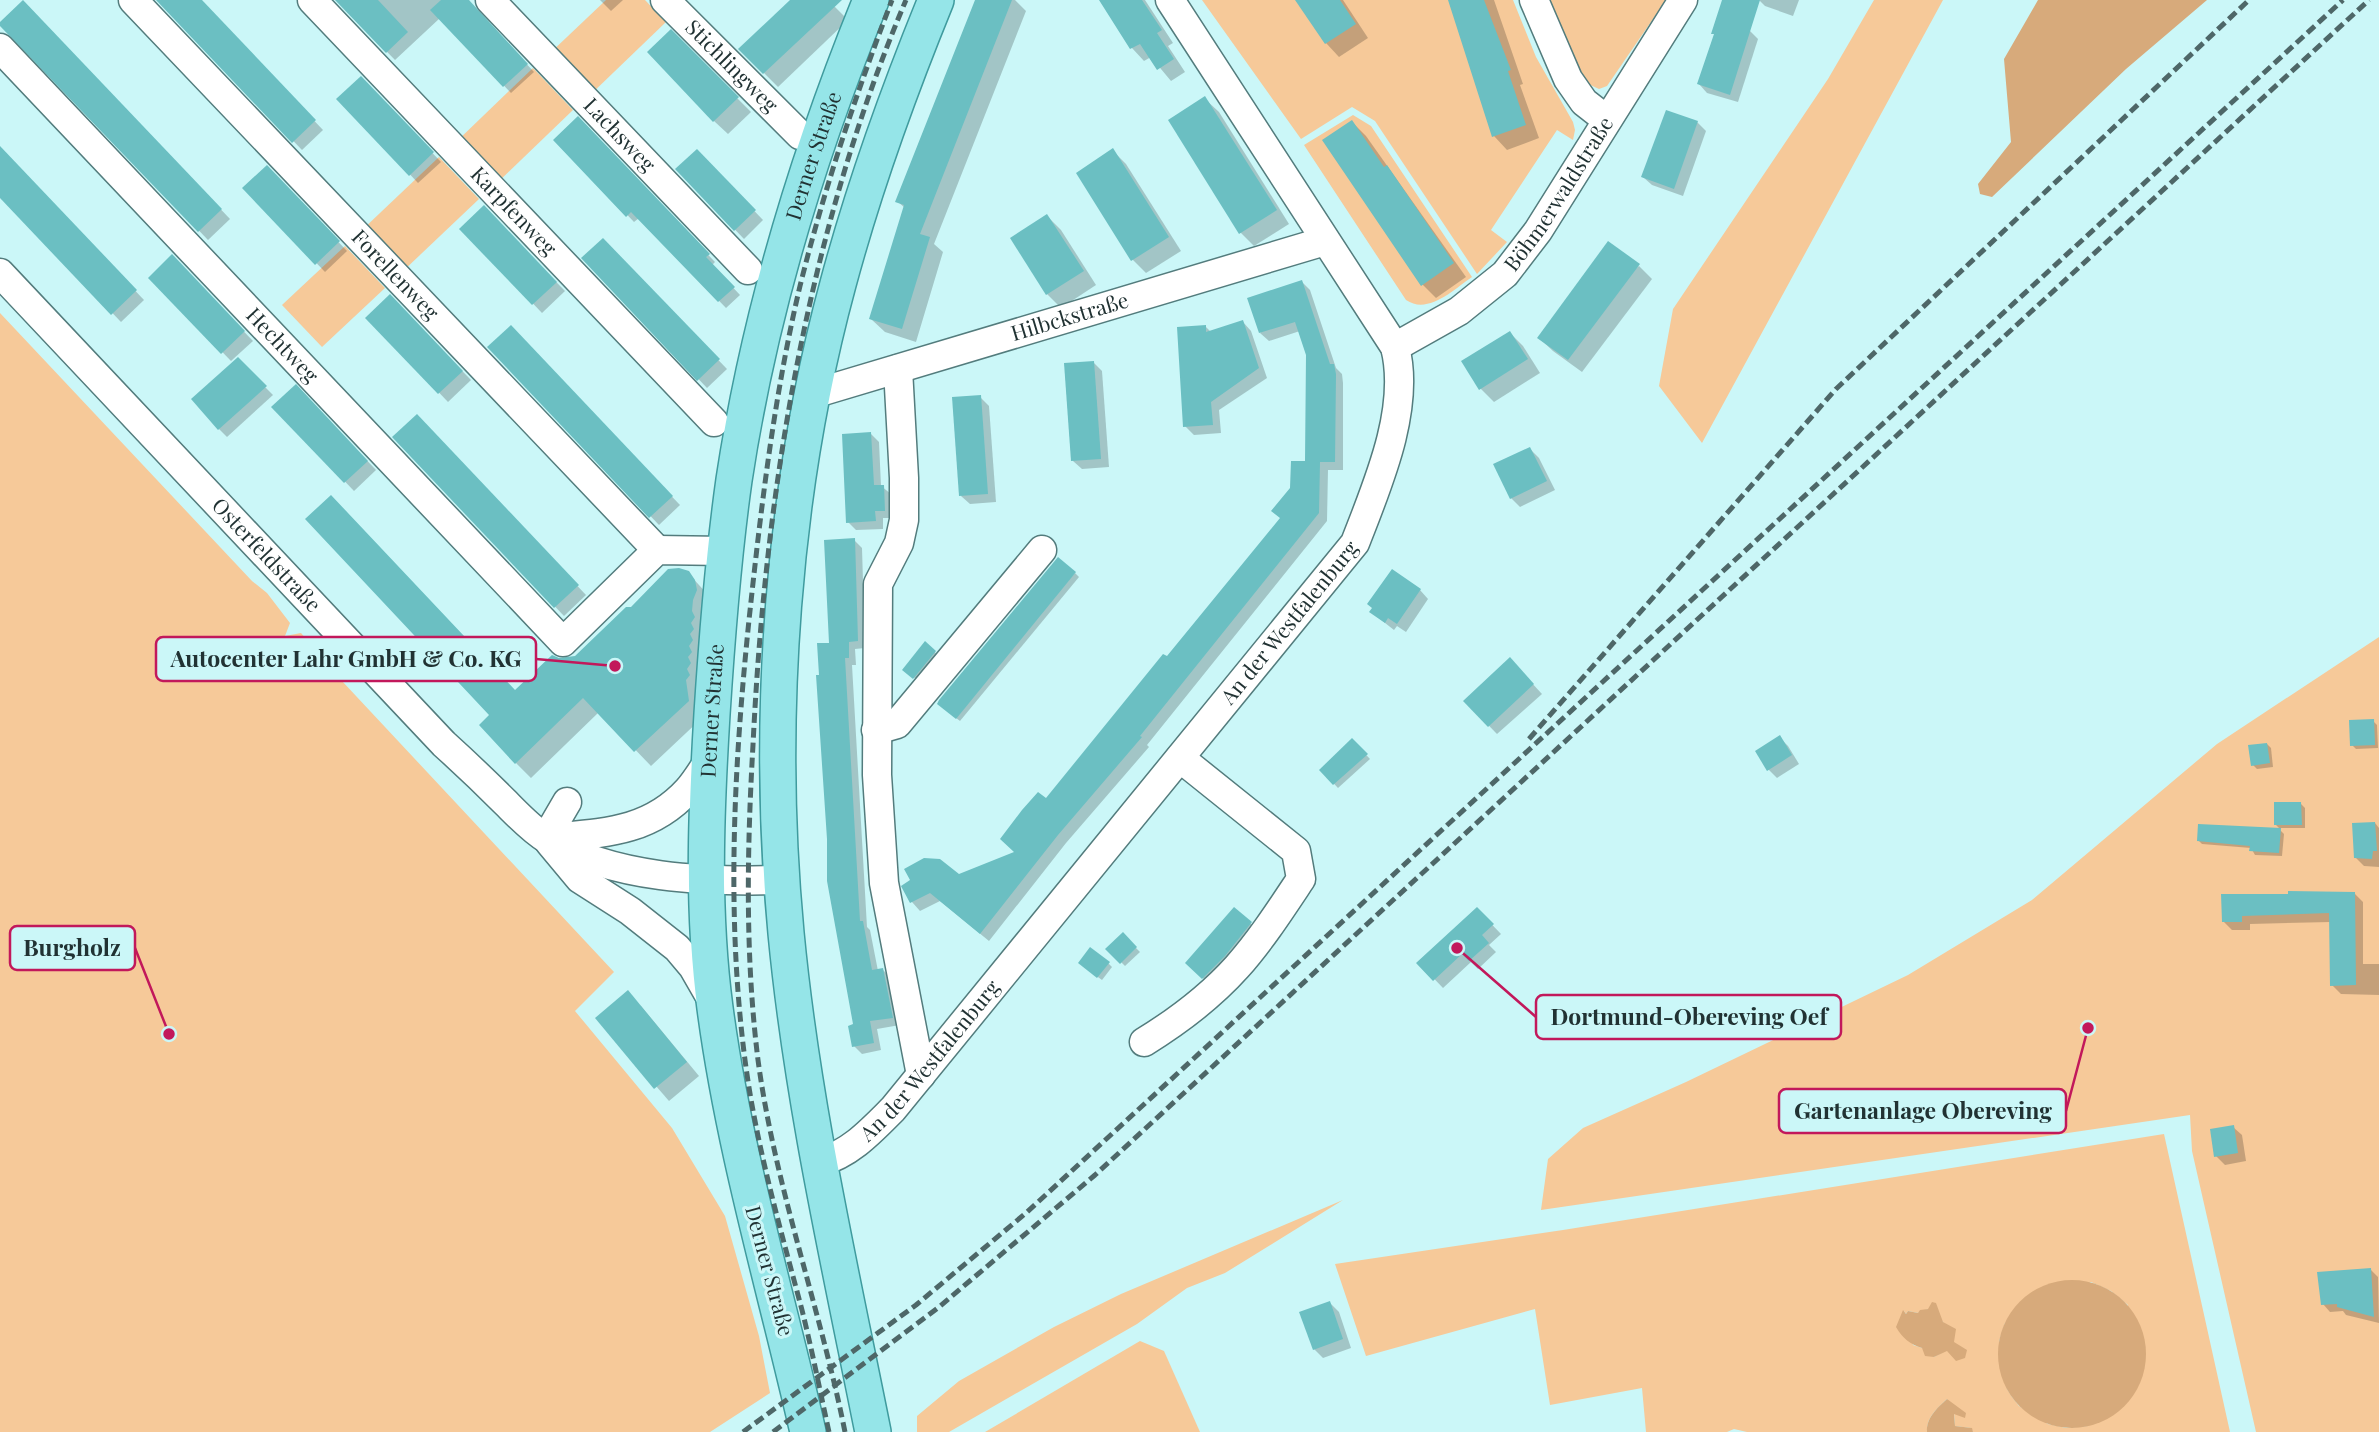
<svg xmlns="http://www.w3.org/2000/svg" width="2379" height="1432" viewBox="0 0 2379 1432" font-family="'Playfair Display',serif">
<rect width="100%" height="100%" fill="#cbf7f8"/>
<g fill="#f6c999" fill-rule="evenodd">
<path d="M606,0H645L666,22L588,97L548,55Z"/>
<path d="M1202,0H1513L1536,57L1573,122L1575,130L1573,140L1557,130L1491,230L1507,242L1477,274L1375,121L1352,107L1301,139Z"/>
<path d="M1548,0H1666L1607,86L1599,89L1586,83L1562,35Z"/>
<path d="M1874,0H1943L1702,443L1659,386L1673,309L1828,79Z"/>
<path d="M533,68L573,110L495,185L455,143Z"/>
<path d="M1353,115L1371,126L1472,277C1453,290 1428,315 1406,300L1304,145Z"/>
<path d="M439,157L479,199L401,273L361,231Z"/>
<path d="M345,246L385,288L322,347L282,305Z"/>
<path d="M0,313L252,581L267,593L290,623L285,636L301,633L342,681L614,972L575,1011L672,1128L725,1216L759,1336L770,1393L710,1432H0Z"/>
<path d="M2379,637V1432H2256L2192,1151L2190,1115L1541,1210L1548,1159L1583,1128L1686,1082L1908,975L2032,900L2217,744Z"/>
<path d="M2164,1134L2230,1432H1973L1971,1428L1955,1426L1954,1413L1947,1399C1937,1408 1926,1418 1927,1432H1747L1734,1429L1727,1432H1646L1642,1388L1550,1405L1535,1309L1366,1356L1335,1264L1563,1230ZM2091,1282L2111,1291L2128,1305L2088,1426L2066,1428L2048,1424L2019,1406L2012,1397L2007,1389L1999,1341L2005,1323ZM1928,1309L1943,1322L1954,1343L1947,1350L1934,1357L1922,1348L1913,1345L1904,1311L1906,1314L1908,1311L1918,1313Z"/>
<path d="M1343,1200L1225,1273L1187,1288L1137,1324L949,1432H917V1416L959,1381L1054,1327L1121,1294Z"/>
<path d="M1140,1341L1164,1351L1200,1432H985Z"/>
</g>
<g fill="#d7aa7b">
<path d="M2038,0H2207L2126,69L1992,197L1980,194L1978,184L2011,142L2004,59Z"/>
<circle cx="2072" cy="1354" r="74"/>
<path d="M1932,1302L1936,1303L1943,1322L1956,1329L1954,1342L1967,1350L1965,1358L1956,1361L1947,1351L1934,1357L1925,1356L1922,1348C1910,1344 1903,1339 1896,1327L1903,1310L1906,1314L1908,1311L1918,1313L1920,1310L1928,1309Z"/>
<path d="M1947,1399L1966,1413L1965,1418L1954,1414L1955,1426L1972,1428L1973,1432H1927C1926,1418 1937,1408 1947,1399Z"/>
</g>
<g fill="#0003">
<path d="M158,0H200L323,130L302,150Z"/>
<path d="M336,0H467L534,72L511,93L440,18L395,60Z"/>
<path d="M600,0H623L611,11Z"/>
<path d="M793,0H828L848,20L778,87L740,49Z"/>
<path d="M977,0H1015L1026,11L934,244L943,252L916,342L885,332L871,319L905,208L897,201Z"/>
<path d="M1101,0H1145L1173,43L1168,46L1185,72L1171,81L1151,57L1144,61L1132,48Z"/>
<path d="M1297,0H1343L1368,38L1339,57L1326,43Z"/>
<path d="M1450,0H1494L1523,84L1520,85L1539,138L1507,150L1494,136Z"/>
<path d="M1759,0H1799L1793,16L1765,6Z"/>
<path d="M24,2L230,219L208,240L1,24Z"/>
<path d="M670,31L751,112L728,134L714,121Z"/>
<path d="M1750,31L1758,39L1738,102L1707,93L1699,84Z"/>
<path d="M361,78L441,162L418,183L339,99Z"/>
<path d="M1205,99L1219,112L1289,224L1254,246L1240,232Z"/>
<path d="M578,119L715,262L712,265L740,295L726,308L639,218L634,222L556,140Z"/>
<path d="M1352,122L1366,136L1466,277L1436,298L1422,284Z"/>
<path d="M1697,122L1706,131L1683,196L1652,185L1643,177Z"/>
<path d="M0,148L144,300L121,322L0,195Z"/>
<path d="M697,151L763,220L744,239L677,169Z"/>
<path d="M1113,151L1126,164L1181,251L1146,273L1133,260Z"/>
<path d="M267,167L347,251L325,272L245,188Z"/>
<path d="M484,208L565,291L542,313L462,229Z"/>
<path d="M1047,216L1061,230L1096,285L1061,308L1047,294Z"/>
<path d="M603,240L727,369L707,388L584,258Z"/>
<path d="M172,257L253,341L231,361L151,278Z"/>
<path d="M1639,266L1652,279L1582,372L1553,351L1539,338Z"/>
<path d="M1302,282L1310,290L1336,368L1342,374L1343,383V470H1328L1327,521L1147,745L1149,747L1066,843L989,941L940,901L920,911L912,902L904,888L959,876L1017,853L1046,801L1167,659L1281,519L1292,488L1307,463L1308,355L1300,331L1269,341L1260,333Z"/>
<path d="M390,297L471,380L448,402L368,318Z"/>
<path d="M1243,322L1251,331L1267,378L1219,410L1221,433L1194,435L1185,426L1205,326L1211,332Z"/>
<path d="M510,327L680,505L659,525L489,347Z"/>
<path d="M1510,333L1523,346L1540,373L1494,402L1481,389L1464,362Z"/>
<path d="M238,360L273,395L227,437L219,429Z"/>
<path d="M1093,362L1102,371L1109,467L1082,469L1073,461Z"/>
<path d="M296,386L376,470L354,491L274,407Z"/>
<path d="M980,397L989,406L996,502L970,504L961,496Z"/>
<path d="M417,417L586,595L564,616L394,437Z"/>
<path d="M871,434L879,442L881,486L891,494L893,518H883V529L856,530L848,522Z"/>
<path d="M1530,449L1539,458L1555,490L1520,507L1511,498Z"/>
<path d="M854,540L862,548L865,648L855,649L856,665H852L867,927L870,930L878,971L883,970L890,977L900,1025L877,1029L881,1050L862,1054L854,1046L855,1025L821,677Z"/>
<path d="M688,573L710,597L703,717L651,766L599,712L531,778L516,763V692L559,660L576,657L632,608Z"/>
<path d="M1075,573L1079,577L960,721L943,708Z"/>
<path d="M1420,590L1428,599L1406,632L1397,626L1394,630L1371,612Z"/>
<path d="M925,643L939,656L918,681L909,673Z"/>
<path d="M1518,668L1542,694L1497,734L1465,701Z"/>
<path d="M2373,721L2377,725L2378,748L2356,749L2352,745Z"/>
<path d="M1780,738L1788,746L1799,764L1777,778L1768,769Z"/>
<path d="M1352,740L1370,759L1338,788L1321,770Z"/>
<path d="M2267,744L2271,748L2273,767L2257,769L2253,765Z"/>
<path d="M2301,804L2305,808V828H2279L2275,824Z"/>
<path d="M2375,823L2379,828V867L2364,866L2355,857Z"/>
<path d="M2280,830L2284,834L2282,856L2255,855L2251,848L2202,844L2198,840Z"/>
<path d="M2354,893L2363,902V964H2379V995L2341,994L2332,985L2331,922L2250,924V930H2232L2223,921V896Z"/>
<path d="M1477,909L1501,934L1489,945L1496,952L1478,969L1471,962L1443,988L1419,963Z"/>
<path d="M1250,923L1259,932L1212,986L1196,972Z"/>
<path d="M1123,935L1140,952L1125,966L1108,949Z"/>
<path d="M1108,963L1112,967L1102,980L1084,967Z"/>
<path d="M641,1006L699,1076L669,1101L597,1018Z"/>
<path d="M2233,1127L2242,1135L2246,1161L2225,1165L2216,1156Z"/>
<path d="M2370,1269L2378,1277L2379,1323L2346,1315L2343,1311L2330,1312L2323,1304Z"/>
<path d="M1330,1303L1339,1312L1351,1348L1323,1358L1314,1349Z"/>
</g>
<g fill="#6bbfc2">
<path d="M23,0L222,209L198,232L0,26V22Z"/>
<path d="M156,0H202L316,120L292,143Z"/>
<path d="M335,0H378L408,32L386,53Z"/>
<path d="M441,0H469L528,64L503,87L430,10Z"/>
<path d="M790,0H842L763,74L738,49Z"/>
<path d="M975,0H1012L920,234L930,237L902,329L869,319L904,205L895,202Z"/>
<path d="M1099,0H1142L1162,30L1157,33L1174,59L1157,70L1140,44L1130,49Z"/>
<path d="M1295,0H1340L1356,24L1325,44Z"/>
<path d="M1448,0H1484L1511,70L1508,71L1526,125L1492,137Z"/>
<path d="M1722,0H1760L1730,95L1697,84L1714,34H1711Z"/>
<path d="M671,29L739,97L713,122L647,52Z"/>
<path d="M361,76L434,152L409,176L336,99Z"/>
<path d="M1205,96L1277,210L1239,234L1168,120Z"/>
<path d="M1666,110L1698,121L1674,189L1641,177Z"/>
<path d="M578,116L710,254L706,257L735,287L718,302L631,212L626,217L553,140Z"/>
<path d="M1352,120L1384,167L1387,165L1454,263L1421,286L1322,140Z"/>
<path d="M0,146L137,290L111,315L0,198Z"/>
<path d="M1113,148L1169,237L1131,261L1076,173Z"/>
<path d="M697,149L756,210L734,231L675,169Z"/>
<path d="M267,165L340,241L315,265L242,188Z"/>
<path d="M484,205L557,282L532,305L459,229Z"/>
<path d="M1047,214L1084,271L1046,295L1010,238Z"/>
<path d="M603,238L720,359L697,381L581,258Z"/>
<path d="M1608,241L1640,264L1568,360L1537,338Z"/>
<path d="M172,254L245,331L221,354L148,278Z"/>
<path d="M1302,280L1330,364H1334L1336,374L1335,462H1320L1319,513L1140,736L1142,737L1058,835L980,934L930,893L910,903L902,888L901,886L910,880L904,869L924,858L940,859L959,874L1014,852L1000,839L1022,810L1038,792L1046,798L1163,654L1167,656L1280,518L1271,511L1290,488L1291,461H1305L1306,355L1295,322L1259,333L1247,298Z"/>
<path d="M390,294L463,371L438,394L365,318Z"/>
<path d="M1243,320L1259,368L1211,402L1213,425L1183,427L1177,327L1206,325V332Z"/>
<path d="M511,325L673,496L649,518L487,347Z"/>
<path d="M1510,331L1528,359L1479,390L1461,361Z"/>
<path d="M238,357L267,386L218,430L191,399Z"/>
<path d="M1094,361L1101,459L1071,461L1064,363Z"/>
<path d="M296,384L368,461L344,483L271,407Z"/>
<path d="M981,395L988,494L959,496L952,397Z"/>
<path d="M417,414L579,585L554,608L392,437Z"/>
<path d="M871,432L874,485H884L885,511H875L876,521L846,523L842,434Z"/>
<path d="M1530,447L1547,481L1510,499L1493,464Z"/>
<path d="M331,495L515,690L552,655L559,658L575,656L626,607H631L668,569L679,568L689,571L695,580L697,590L693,600L692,611L695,617L691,623L694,629L690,634L693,640L689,646L692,652L688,657L691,663L687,669L690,675L686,680L689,701L634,752L583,698L515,764L479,725L489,715L305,519Z"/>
<path d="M855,538L858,641L849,642V658H845L860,921H863L872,970L883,968L893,1018L870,1021L874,1043L852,1047L848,1026L853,1024L827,881V839L816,675H819L817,643H829L824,540Z"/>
<path d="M1058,557L1076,572L956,719L937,704L939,700Z"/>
<path d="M1392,569L1421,589L1397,624L1388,618L1385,623L1369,612L1372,608L1367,604Z"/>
<path d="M925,641L936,651L913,679L902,670Z"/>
<path d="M1510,657L1534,684L1488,727L1463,701Z"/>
<path d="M2374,719L2375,745L2350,746L2349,720Z"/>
<path d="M1780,735L1792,755L1767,771L1755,751Z"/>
<path d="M1352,738L1368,754L1333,785L1319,770Z"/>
<path d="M2267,743L2270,763L2251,766L2248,745Z"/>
<path d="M2274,802H2301L2302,825H2274Z"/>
<path d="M2375,822L2377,851H2373L2372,859L2354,858L2352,823Z"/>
<path d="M2198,824L2281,828L2279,853L2249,851L2250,846L2197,841Z"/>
<path d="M2288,891L2355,892L2356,985L2330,986L2329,913L2242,916V922H2222L2221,894H2288Z"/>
<path d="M1234,907L1252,922L1225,956L1202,979L1185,963Z"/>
<path d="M1477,907L1494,924L1482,935L1489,943L1469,961L1462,954L1433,981L1416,963Z"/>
<path d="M1123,932L1137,947L1120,964L1105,949Z"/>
<path d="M1090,947L1110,962L1097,978L1078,963Z"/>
<path d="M628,990L687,1062L654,1089L595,1018Z"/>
<path d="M2234,1125L2238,1153L2214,1157L2210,1129Z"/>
<path d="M2371,1268L2374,1317L2337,1307V1304L2321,1305L2317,1272Z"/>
<path d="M1330,1301L1343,1339L1313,1350L1299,1312Z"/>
</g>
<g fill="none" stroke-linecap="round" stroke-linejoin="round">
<g stroke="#537c7d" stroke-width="31">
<g id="minor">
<path id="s1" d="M133,0L657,550"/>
<path id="s2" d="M312,0L714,422"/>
<path id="s3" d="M490,0L748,270"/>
<path id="s4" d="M665,0L800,135"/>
<path d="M1534,0L1568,79L1584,102L1607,120"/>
<path id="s5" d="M0,48L563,642L657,550L725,551"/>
<path id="s6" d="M0,273L444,744C465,763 486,783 506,803C518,815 532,830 547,839C614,879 705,882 782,880"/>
<path id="s7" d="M1395,347L1459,311L1505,274L1538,231L1683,0"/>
<path d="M898,369L904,478V520L899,543L878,584L877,775L884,883L921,1075"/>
<path id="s8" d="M813,394L1325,241"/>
<path d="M876,730L897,724L1042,550"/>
<path d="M546,838L567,802"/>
<path d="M549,838C602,833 649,833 688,790C696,781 703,769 710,759"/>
<path d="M550,843L580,879L630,911L677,948L693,967L712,1000"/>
<path d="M1144,1042C1178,1021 1210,997 1237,967C1261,940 1281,909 1301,879L1296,851L1180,758"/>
<path id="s9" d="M820,1162C850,1154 871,1131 893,1109L1355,543C1377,486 1411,409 1395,347L1170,0"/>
</g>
</g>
<g stroke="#3f9b9e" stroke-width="38">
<g id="major">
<path id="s10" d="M808,1432C776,1291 734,1152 715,1008C702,911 706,812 712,714C717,636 723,558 734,480C759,315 808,154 871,0"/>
<path d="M873,1432C840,1267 802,1101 786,933C766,721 782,490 838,284C864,187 898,93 936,0"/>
</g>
</g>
<use href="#minor" stroke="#fff" stroke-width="28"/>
<use href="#major" stroke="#95e5e8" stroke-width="35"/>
<g stroke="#4e6768" stroke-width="5" stroke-dasharray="10 5" stroke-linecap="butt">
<path d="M1529,739L1836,389L2249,0"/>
<path d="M743,1432L916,1305L1026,1213L2343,0"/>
<path d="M773,1432L939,1307L1095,1175L2369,0"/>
<path d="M829,1432C820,1391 812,1350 802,1310C780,1227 756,1145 745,1060C726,914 734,766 749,620C761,508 774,396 800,286C824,189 856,94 892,0"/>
<path d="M845,1432C820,1307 775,1187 758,1060C745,955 747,850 753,745C765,493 807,233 906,0"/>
</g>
</g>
<g text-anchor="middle" stroke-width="6" stroke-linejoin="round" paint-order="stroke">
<g font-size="21" fill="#213233" stroke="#cbf7f8">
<text dy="7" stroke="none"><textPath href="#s4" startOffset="94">Stichlingweg</textPath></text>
<text dy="7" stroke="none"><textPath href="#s3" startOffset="187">Lachsweg</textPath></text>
<text dy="7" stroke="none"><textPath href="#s10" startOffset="1298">Derner Straße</textPath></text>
<text dy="7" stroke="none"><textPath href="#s7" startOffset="229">Böhmerwaldstraße</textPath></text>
<text dy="7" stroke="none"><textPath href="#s2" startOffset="292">Karpfenweg</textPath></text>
<text dy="7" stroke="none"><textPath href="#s1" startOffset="380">Forellenweg</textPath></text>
<text dy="7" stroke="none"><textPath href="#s8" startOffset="268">Hilbckstraße</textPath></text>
<text dy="7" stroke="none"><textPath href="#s5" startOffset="410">Hechtweg</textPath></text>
<text dy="7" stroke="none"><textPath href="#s6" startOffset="388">Osterfeldstraße</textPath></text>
<text dy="7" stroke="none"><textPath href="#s9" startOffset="719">An der Westfalenburg</textPath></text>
<text dy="7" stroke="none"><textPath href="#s10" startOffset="732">Derner Straße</textPath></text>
<text dy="7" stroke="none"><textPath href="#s9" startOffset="152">An der Westfalenburg</textPath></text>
<text transform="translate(769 1271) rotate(75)" y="7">Derner Straße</text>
</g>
</g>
<path fill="none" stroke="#c2185b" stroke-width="2.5" d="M615 666L536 659M169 1034L135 948M1457 948L1536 1017M2088 1028L2066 1111"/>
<g fill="#c2185b" stroke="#cbf7f8" stroke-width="2.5">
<circle cx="615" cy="666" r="7"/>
<circle cx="169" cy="1034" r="7"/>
<circle cx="1457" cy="948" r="7"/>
<circle cx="2088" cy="1028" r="7"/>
</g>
<g fill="#cbf7f8" stroke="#c2185b" stroke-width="2.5">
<rect x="156" y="637" width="380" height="44" rx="7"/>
<rect x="10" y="926" width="125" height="44" rx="7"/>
<rect x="1536" y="995" width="305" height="44" rx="7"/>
<rect x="1779" y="1089" width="287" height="44" rx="7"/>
</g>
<g font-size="23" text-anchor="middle" font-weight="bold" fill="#213233">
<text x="346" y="667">Autocenter Lahr GmbH &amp; Co. KG</text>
<text x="72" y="956">Burgholz</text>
<text x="1689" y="1025">Dortmund-Obereving Oef</text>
<text x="1923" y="1119">Gartenanlage Obereving</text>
</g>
</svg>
